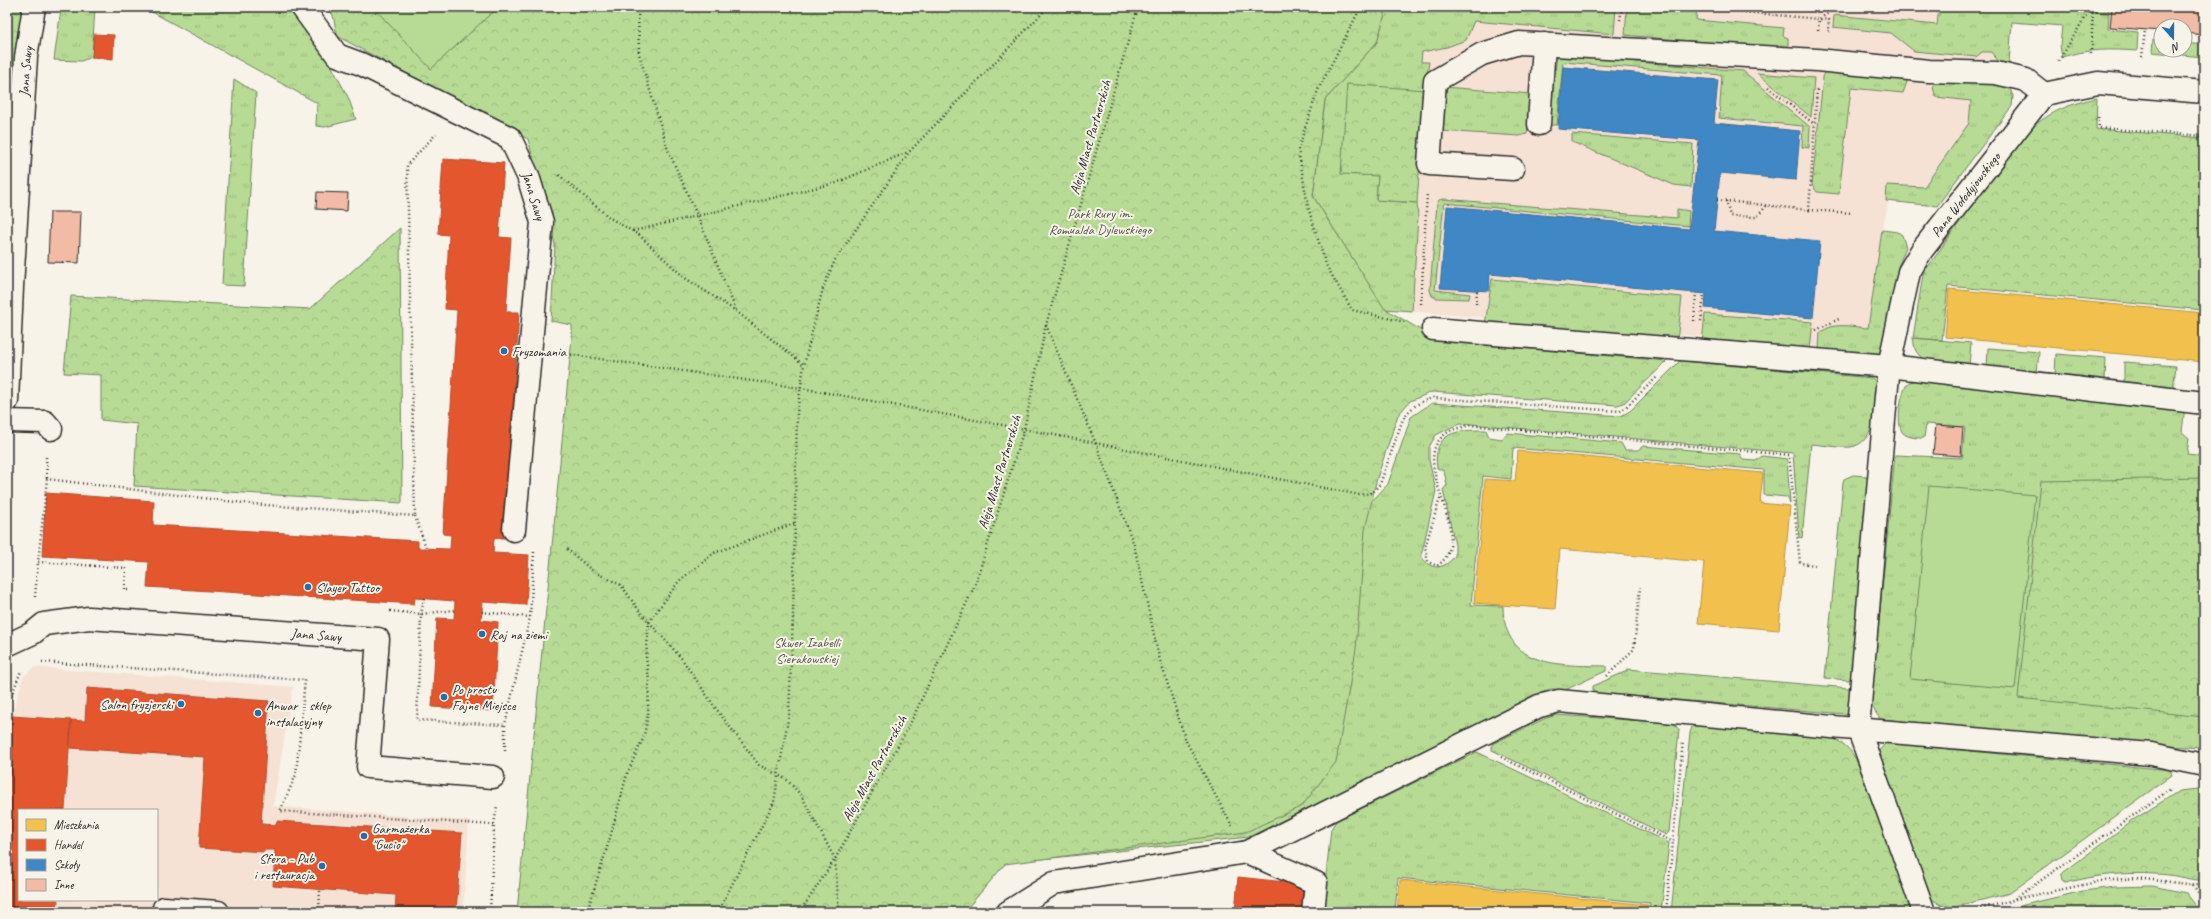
<svg xmlns="http://www.w3.org/2000/svg" width="2211" height="919" viewBox="0 0 2211 919" font-family="Caveat,sans-serif">
<defs>
<pattern id="grass-tufts" width="24" height="20" patternUnits="userSpaceOnUse"><rect width="24" height="20" fill="#b7db95"/><path d="M3 7l-1-3M5 7V3M7 7l1-3M15 17l-1-3M17 17v-4M19 17l1-3" fill="none" stroke="#9ebc81"/></pattern>
<pattern id="forest-crowns" width="20" height="18" patternUnits="userSpaceOnUse"><rect width="20" height="18" fill="#b7db95"/><path d="M2 6a3 3 0 1 1 6 0M12 15a3 3 0 1 1 6 0" fill="none" stroke="#9ebc81"/></pattern>
</defs>
<rect width="100%" height="100%" fill="#f7f3e8"/>
<filter id="ink" filterUnits="userSpaceOnUse"><feTurbulence type="fractalNoise" baseFrequency=".025" numOctaves="2"/><feDisplacementMap in="SourceGraphic" scale="8" xChannelSelector="R" yChannelSelector="G"/><feConvolveMatrix kernelMatrix="1 2 1 2 8 2 1 2 1" color-interpolation-filters="sRGB"/></filter>
<g filter="url(#ink)">
<g fill="#f5e2d4" fill-rule="evenodd">
<path d="M1387,7H2003L1996,62L1933,203L1889,201L1882,230L1865,351L1384,309L1313,196L1377,42Z"/>
<path d="M34,667L293,687L273,806L469,821L463,912H7V788L12,716L23,677ZM19,810H157V900H19Z"/>
</g>
<g fill="url(#grass-tufts)" stroke="#718360">
<path d="M69,7H95L92,57L81,61L54,60L61,9L68,10Z"/>
<path d="M143,7H287L323,50L348,97L356,119L325,127L316,126L317,103Z"/>
<path d="M1387,7H1616L1614,34L1474,21L1466,40L1447,47L1422,52L1421,62H1429L1425,90L1378,176L1376,200L1417,203L1418,216L1412,311L1384,309L1313,196L1325,100L1377,42Z"/>
<path d="M1627,7H1697L1696,20L1784,28L1783,36L1788,38V50L1625,35Z"/>
<path d="M1939,7H2005L2109,13L2108,29L2138,32L2137,51C2110,49 2088,49 2062,57L2060,45L2062,26L2012,22L2009,63L1999,62L1991,52H1982L1976,57L1914,51L1891,33L1833,27L1834,15L1937,25Z"/>
<path d="M2153,40L2161,41V50H2185V43L2204,45L2203,57L2152,52Z"/>
<path d="M1557,55L1743,71L1810,127L1809,148L1802,147L1803,126L1719,118L1722,75L1563,62L1557,125H1549Z"/>
<path d="M1824,69L1905,78L1907,82L1903,93L1851,88L1839,194L1817,192L1812,185Z"/>
<path d="M1757,73L1814,78L1811,117Z"/>
<path d="M234,79L256,93L244,286L222,285Z"/>
<path d="M1944,79L2003,85L2009,87L2013,96L2012,106L1937,206L1886,201L1887,185L1924,187L1969,123L1971,101L1936,97L1933,88L1935,83Z"/>
<path d="M1444,87L1532,94L1527,134L1519,136L1439,131Z"/>
<path d="M1572,134L1693,144L1691,187L1674,185L1572,142Z"/>
<path d="M1443,199L1677,218V209L1689,211L1688,226L1444,203L1435,290L1470,294L1469,299L1436,298L1432,296L1430,290L1437,204L1439,200Z"/>
<path d="M1882,230L1898,232L1902,235L1906,247L1898,267L1881,355L1819,349L1820,333C1834,321 1851,327 1868,328Z"/>
<path d="M1492,279L1682,297L1677,341L1485,324Z"/>
<path d="M1705,314L1813,322L1810,349L1702,343Z"/>
<path d="M1913,338L1971,343L1969,366C1953,365 1925,367 1916,351C1914,348 1914,342 1913,338Z"/>
<path d="M1988,348L2039,352L2037,372L1987,369Z"/>
<path d="M2056,354L2106,358L2105,380L2055,374Z"/>
<path d="M1680,361L1872,378L1877,382L1879,387C1876,406 1876,443 1851,447C1839,448 1824,445 1811,444L1802,538L1799,537L1793,453L1460,423L1436,435L1429,447V460L1436,491L1421,556C1431,572 1444,569 1455,556V545L1443,490L1447,485L1444,471L1437,468C1432,431 1458,430 1486,430L1489,437L1502,439L1507,433L1621,443L1625,450H1638L1643,446L1740,454L1743,460L1756,461L1762,456L1787,459L1790,503L1787,497L1764,495V470L1513,448L1511,479L1483,476L1471,605L1503,606C1504,669 1561,665 1606,666V671L1565,690L1550,689L1249,837L1005,863L964,912H812L1367,501L1374,499L1388,484L1411,417L1432,403L1621,416L1630,411Z"/>
<path d="M2124,362L2176,366L2173,389L2124,384Z"/>
<path d="M1914,381L2185,405L2182,432L2189,438L2187,454L2204,456V748L2152,745L1880,719L1871,705L1895,455L1962,458L1965,427L1926,424L1924,438C1918,438 1908,438 1903,433C1895,424 1901,389 1909,382Z"/>
<path d="M1853,475L1867,476L1873,482L1856,676L1848,680L1825,678L1843,482L1844,479Z"/>
<path d="M1627,669L1849,688L1855,692L1852,706L1846,714L1593,693V686L1627,671Z"/>
<path d="M1477,752L1669,843L1661,912H1649L1650,903L1398,878L1395,912H1322L1331,829L1336,821Z"/>
<path d="M2152,886L2186,893L2201,912H1994L2083,891L2115,887Z"/>
</g>
<g fill="url(#forest-crowns)" stroke="#718360">
<path d="M7,7H34L7,199Z"/>
<path d="M326,7H1387L1377,42L1325,100L1313,196L1384,308L1439,341L1667,361L1624,403L1617,405L1432,392L1410,401L1398,415L1377,478L1365,530L1356,649L1336,762L1302,806L1246,832L1005,864L964,912H517L572,337V325L551,321L555,244L528,139L337,36L333,15Z"/>
<path d="M2005,7H2109V13Z"/>
<path d="M1347,84L1425,90L1417,203L1376,200L1378,176L1341,174Z"/>
<path d="M2097,98L2096,129L2204,138V310L1948,286L1942,340L1913,338L1923,274L2014,145C2040,117 2060,106 2097,98Z"/>
<path d="M400,228L402,503L134,486L137,424L101,420V375L64,373L71,296L310,309Z"/>
<path d="M2204,478V717L2018,698L2041,481Z"/>
<path d="M1556,715L1674,723L1679,730L1669,832L1666,835L1492,750V744L1544,719Z"/>
<path d="M1696,725L1829,737C1848,745 1852,750 1860,769L1912,912H1671L1690,733L1692,727Z"/>
<path d="M1886,743L2170,770L2172,775L2010,893L1954,907L1943,906L1928,897L1874,756Z"/>
<path d="M2199,789L2204,793V881C2188,879 2171,874 2155,874C2124,872 2095,875 2066,883L2062,880L2061,875L2064,872L2133,820L2179,791Z"/>
</g>
<g fill="#b7db95" stroke="#718360">
<path d="M373,7H498L431,69Z"/>
<path d="M1929,486L2035,495L2015,689L1910,679Z"/>
</g>
<g fill="#f2c14e" stroke="#b69444">
<path d="M1949,289L2204,313V362L1945,337Z"/>
<path d="M1518,451L1763,473L1760,503L1790,506L1779,630L1698,623L1704,562L1560,549L1555,609L1474,603L1485,479L1515,481Z"/>
<path d="M1400,880L1648,905L1647,912H1397Z"/>
</g>
<g fill="#e4572e" stroke="#ac4a2d">
<path d="M94,34L114,35L113,59L92,57Z"/>
<path d="M443,159L504,163L499,237L511,238L506,312H519L505,538H494L493,553L529,555L526,605L483,602L481,620L498,622L493,711L432,707L437,618L454,619L455,601L415,598L414,604L147,587L149,562L42,556L46,493L154,501L153,525L418,541V548L450,549L451,535L443,534L457,310L445,309L449,235L438,234Z"/>
<path d="M87,688L269,701L261,824L276,825L277,821L462,833L456,912H395L396,895L273,886L275,850H264V852L199,848L205,757L70,748L71,720L85,721Z"/>
<path d="M12,716L71,720L65,810H19V900H58L57,912H7V788Z"/>
<path d="M1238,877L1304,884L1301,912H1235Z"/>
</g>
<path fill="#3f88c5" stroke="#396c97" d="M1563,67L1718,80L1714,123L1800,131L1796,180L1720,173L1714,231L1820,241L1813,318L1705,308L1706,294L1490,274L1489,291L1440,288L1447,206L1689,229L1699,140L1558,129Z"/>
<g fill="#f1bba5" stroke="#2b2b2b">
<path d="M2112,7H2204V35L2185,33V26H2161V31L2110,27Z"/>
<path d="M317,192L348,193L347,211L316,209Z"/>
<path d="M50,212H81L79,263L48,262Z"/>
<path d="M1936,425L1963,427L1961,456L1933,454Z"/>
</g>
<g fill="none" stroke-linecap="round" stroke-linejoin="round">
<g stroke="#2b2b2b" stroke-width="25">
<g id="minor">
<path id="s1" d="M302,7L337,55L361,64L510,138L528,176L542,222L514,530"/>
<path d="M1539,124L1544,44"/>
<path d="M1513,169L1429,164L1435,81L1482,54L1519,43L1817,60L1929,71L1996,73L2026,80L2044,94"/>
<path d="M1433,329L1889,366L2204,403"/>
<path id="s2" d="M7,401L12,287L26,57L34,7"/>
<path d="M7,421L45,422L51,429"/>
<path id="s3" d="M7,645L33,633L44,624L89,618L378,639L368,767L493,777"/>
<path d="M1247,852L1316,883L1313,912"/>
<path d="M164,908L218,912"/>
<path d="M1008,912L1054,883L1247,852L1539,706L1559,701L1832,727L2151,754L2204,765"/>
<path id="s4" d="M1924,912L1858,728L1886,396L1889,366L1909,272L1922,250L2044,94L2098,83L2204,92"/>
</g>
</g>
<g stroke="#2b2b2b" stroke-width="2.5" stroke-dasharray="1 3" stroke-linecap="butt">
<path d="M638,7L639,54L668,150L698,217L736,310"/>
<path d="M1361,7L1318,90L1298,149L1308,207L1326,265L1352,310L1405,322"/>
<path d="M1701,8L1829,20L1828,31H1830"/>
<path d="M1620,20L1622,7"/>
<path d="M1818,30L1819,19L1838,7"/>
<path d="M2091,54L2093,7"/>
<path d="M2142,57L2145,30"/>
<path d="M2059,61L2091,7"/>
<path d="M1768,87L1814,124"/>
<path d="M2098,113L2099,128L2204,136"/>
<path d="M559,175L610,218L639,235L685,278L736,311L804,365"/>
<path d="M1717,200L1809,210L1817,89"/>
<path d="M1726,201L1730,216L1757,217L1767,205"/>
<path d="M1809,210L1853,213"/>
<path d="M633,231L836,183L908,152"/>
<path d="M1421,304L1427,193"/>
<path d="M1476,304L1477,291"/>
<path d="M1694,321L1696,293"/>
<path d="M1701,321L1704,294"/>
<path d="M1046,325L1096,444L1134,545L1159,657L1186,741L1232,826"/>
<path d="M1816,330L1841,318"/>
<path d="M559,353L801,388L1024,429L1360,495L1372,493L1380,484L1403,419C1410,408 1420,401 1433,398L1620,411L1625,408L1657,377"/>
<path d="M46,457L47,479"/>
<path d="M1441,495L1425,547L1428,562L1437,566C1482,535 1398,456 1452,430C1457,428 1464,427 1470,425L1789,455L1800,563L1815,565"/>
<path d="M415,516L426,548"/>
<path d="M567,549L594,572L621,585L641,613L682,659L714,706L759,765L786,779L801,795L835,859L839,912"/>
<path d="M128,590H125L126,568L38,562L47,479L252,504L415,516L407,165L436,134"/>
<path d="M35,597L38,562"/>
<path d="M424,598L421,614L417,720L505,725"/>
<path d="M390,611L421,614L454,610"/>
<path d="M482,612L530,617"/>
<path d="M42,662L305,680L296,775L280,811L494,825"/>
<path d="M1607,676L1634,649L1640,587"/>
<path d="M7,707L21,671"/>
<path d="M505,750V725L530,617L534,552"/>
<path d="M1501,757L1673,842"/>
<path d="M2193,886L2204,902"/>
<path d="M2015,899L2102,881L2136,878L2204,886"/>
<path d="M319,912L320,890"/>
<path d="M490,912L494,825L497,805"/>
<path d="M587,912L610,838L627,774L644,736L648,713L649,680L646,657L649,622L679,581L714,553L795,523"/>
<path d="M718,912L774,802L778,776L789,714L793,616L797,412L804,365L823,288L835,260L909,152L1048,7"/>
<path d="M800,912L835,859L910,724L975,585L1024,429L1046,325L1138,7"/>
<path d="M1666,912L1683,741"/>
<path d="M1969,912L2013,900L2172,788"/>
</g>
<use href="#minor" stroke="#f7f3e8" stroke-width="22"/>
</g>
</g>
<g fill="#1f6fb2" stroke="#f7f3e8" stroke-width="1.5">
<circle cx="504" cy="351" r="4"/>
<circle cx="308" cy="587" r="4"/>
<circle cx="482" cy="634" r="4"/>
<circle cx="444" cy="697" r="4"/>
<circle cx="181" cy="704" r="4"/>
<circle cx="258" cy="713" r="4"/>
<circle cx="364" cy="836" r="4"/>
<circle cx="322" cy="866" r="4"/>
</g>
<g text-anchor="middle" stroke-width="4" stroke-linejoin="round" paint-order="stroke">
<g font-size="14" fill="#2b2b2b" stroke="#f7f3e8">
<text dy="5" stroke="none"><textPath href="#s2" startOffset="330">Jana Sawy</textPath></text>
<text transform="translate(1090 137) rotate(-74)" y="5">Aleja Miast Partnerskich</text>
<text dy="5" stroke="none"><textPath href="#s4" startOffset="751">Pana Wołodyjowskiego</textPath></text>
<text dy="5" stroke="none"><textPath href="#s1" startOffset="314">Jana Sawy</textPath></text>
<text transform="translate(999 472) rotate(-73)" y="5">Aleja Miast Partnerskich</text>
<text dy="5" stroke="none"><textPath href="#s3" startOffset="316">Jana Sawy</textPath></text>
<text transform="translate(874 768) rotate(-61)" y="5">Aleja Miast Partnerskich</text>
</g>
<g font-size="14" fill="#4e5746" stroke="#f7f3e8">
<text x="1100" y="218">Park Rury im.<tspan x="1100" dy="16">Romualda Dylewskiego</tspan></text>
<text x="807" y="647">Skwer Izabelli<tspan x="807" dy="16">Sierakowskiej</tspan></text>
</g>
<g font-size="14" fill="#2b2b2b" stroke="#f7f3e8" text-anchor="start">
<text x="512" y="356">Fryzomania</text>
<text x="316" y="592">Slayer Tattoo</text>
<text x="490" y="639">Raj na ziemi</text>
<text x="452" y="694">Po prostu<tspan x="452" dy="16">Fajne Miejsce</tspan></text>
<text x="173" y="709" text-anchor="end">Salon fryzjerski</text>
<text x="266" y="710">Anwar - sklep<tspan x="266" dy="16">instalacyjny</tspan></text>
<text x="372" y="833">Garmażerka<tspan x="372" dy="16">"Gucio"</tspan></text>
<text x="314" y="863" text-anchor="end">Sfera - Pub<tspan x="314" dy="16">i restauracja</tspan></text>
</g>
</g>
<rect width="2211" height="919" fill="none" stroke="#f7f3e8" stroke-width="24"/>
<rect x="12" y="12" width="2187" height="895" fill="none" stroke="#2b2b2b" stroke-width="1.5" filter="url(#ink)"/>
<rect x="18" y="809" width="140" height="92" fill="#f7f3e8" stroke="#a5a39c"/>
<rect x="26" y="819" width="20" height="12" fill="#f2c14e" stroke="#a5a39c"/>
<text x="54" y="829" font-size="12" fill="#2b2b2b">Mieszkania</text>
<rect x="26" y="839" width="20" height="12" fill="#e4572e" stroke="#a5a39c"/>
<text x="54" y="849" font-size="12" fill="#2b2b2b">Handel</text>
<rect x="26" y="859" width="20" height="12" fill="#3f88c5" stroke="#a5a39c"/>
<text x="54" y="869" font-size="12" fill="#2b2b2b">Szkoły</text>
<rect x="26" y="879" width="20" height="12" fill="#f1bba5" stroke="#a5a39c"/>
<text x="54" y="889" font-size="12" fill="#2b2b2b">Inne</text>
<g transform="translate(2173 38) rotate(159)"><circle r="19" fill="#f7f3e8" stroke="#a5a39c"/>
<path d="M0-3L7 15L0 10L-7 15Z" fill="#1f6fb2"/>
<text y="-6" font-size="11" font-weight="bold" text-anchor="middle" fill="#2b2b2b">N</text>
</g>
</svg>
